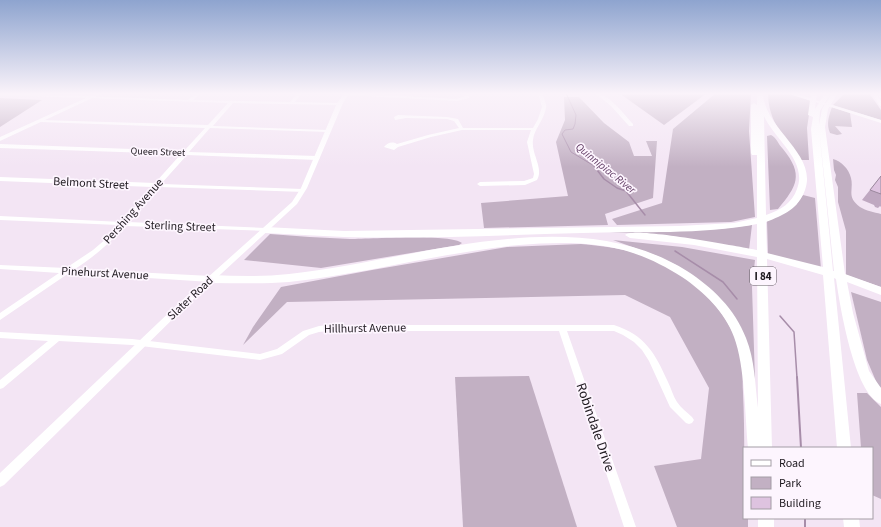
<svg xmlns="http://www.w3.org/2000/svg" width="881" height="527" viewBox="0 0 881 527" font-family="'Source Sans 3',sans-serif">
<rect width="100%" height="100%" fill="#f3e5f4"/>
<g fill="#c2b0c3">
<path d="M619,93H707L664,125Z"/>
<path d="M716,93H751L749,131L755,217L731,222L617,225L612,219L662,203L673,129Z"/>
<path d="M768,93H786L811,101L807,128L809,160H801C785,138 768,122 768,93Z"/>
<path d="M845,93H869L881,110V120L833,105Z"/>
<path d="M564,97H579L604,123L629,142L634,156H652L646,141H657L653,198L605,214L608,225L484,228L481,203L568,196L556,142L565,120Z"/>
<path d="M0,98L42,100L0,127Z"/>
<path d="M832,107L850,113L852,127L835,126L842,134L837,135L830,133C826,123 829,116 832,107Z"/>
<path d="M771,135C777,138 778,144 783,149C804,175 797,186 778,209L770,210L767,136Z"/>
<path d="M833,159C841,161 849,169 851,178C854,190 846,197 860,207C866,211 874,212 881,214V287L846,275V231L838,202V187L835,180L836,175L834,170Z"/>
<path d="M803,195L815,198L821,269L768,255L767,221L796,205Z"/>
<path d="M752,225L749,250L650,234L610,232L719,229Z"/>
<path d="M270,234C296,236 323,238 350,239C371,239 449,233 462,243L459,245L321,268L244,260Z"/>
<path d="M613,240L682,247L755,260L752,287L755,380L744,335L695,278L676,265L657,256Z"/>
<path d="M581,244C592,245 603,246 614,248C671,258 723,296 741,352C744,364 742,380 743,392C745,435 744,475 744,518H748V527H677L654,466L701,459L709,388L670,317L625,295L287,302L243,345L253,327L281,287L372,270L507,247Z"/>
<path d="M851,292L881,302V388L878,386L867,360Z"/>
<path d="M529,376L577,527H463L455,377Z"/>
<path d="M857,393H867L881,407V499L872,495V448H861Z"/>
</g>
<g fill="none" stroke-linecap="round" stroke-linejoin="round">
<path stroke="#a78da9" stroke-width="1" d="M566,93L576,115L575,124L573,129L565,130L562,134L571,152L596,167"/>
<g stroke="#a78da9" stroke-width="1.5">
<path d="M594,166L604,179L617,188L626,191L645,215"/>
<path d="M675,251L723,282L737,299"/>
<path d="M780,316L794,332L797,378"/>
</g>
<g stroke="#a78da9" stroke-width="2">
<path d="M797,377L801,448"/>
<path d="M805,518V527"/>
</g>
<g fill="#fff" fill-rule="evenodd">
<path d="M0,93L188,100L197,93H201L193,100L290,102L298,93H302L295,102L340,103L342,104L340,105L233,103L213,126L328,130L330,131L328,132L210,128L189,152L317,156L320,158L317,160L187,155L161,184L302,189L304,190V192L159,187L128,222L265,228L268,230L267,231L125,226C109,244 96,255 75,269L211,276L214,277L215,279L214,281L211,282L69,273L0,320V313L59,273L0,269V265L66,268L93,250L107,238L118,225L0,220V216L122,222L152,187L0,181V177L155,183L181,154L0,148V144L184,151L205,128L41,122L39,121L41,120L208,125L228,103L0,95Z"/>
<path d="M344,93L379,95L380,93H384V95L457,99L465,96L466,93H470L469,98L457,101L346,95H344Z"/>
<path d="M538,93H542C543,97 547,104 546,108C544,120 534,129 533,140C531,154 544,168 537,180L525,185L480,186L477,184L480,182L524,181L533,178L534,174L527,142L531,130H462L431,137L398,147L394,150L384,147C387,143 392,141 397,144L428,135L459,128L454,121L447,119L406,118L395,120L394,117L398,115L447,117L458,119L463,128H533L538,119L542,107Z"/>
<path d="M595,93C607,92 625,115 633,124V126H629L611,106Z"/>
<path d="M787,93H793L881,120V123Z"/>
<path d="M872,93H876L881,101V106L879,105Z"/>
<path d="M878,93H881V98L879,97Z"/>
<path d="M328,325H614C645,335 655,353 668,382C671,388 673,396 677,402C681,408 687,412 692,417L694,420L692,423L689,424L686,423L670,407L649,361L642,350L634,342L623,335L614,331H567L636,527H624L559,331H328L319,332L309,335L282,354L260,360L132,345L59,341L3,388L0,389V380L48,341L0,338V332L132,339L260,354L277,349L303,331L319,326Z"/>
</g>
<g fill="#fff" fill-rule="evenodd">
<path d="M97,93H103L0,141V137Z"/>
<path d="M345,93H349L343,103L307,188L297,204L184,308L4,485L0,487V473L178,304L292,202L301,188L337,103Z"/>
</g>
<g fill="#fff" fill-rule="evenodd">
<path d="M757,93H763C764,129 818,154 805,190C798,209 784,215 766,222L767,253L823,267L811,129L813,117L808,115L811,93H817L815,109L825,93H831L820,111L819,125L822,109L832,93H838L828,109L825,127L845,274L881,287V295L847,282L853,313L869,371L881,388V404C854,394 840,306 836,279L834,278L851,448H837L823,275L767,259L772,448H748C745,416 745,366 734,337C725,312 704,292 682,277C666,267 651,259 633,253C597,241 557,242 519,245C442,252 366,274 289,282C263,284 237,283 211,283L207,282L206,279L207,276L211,275C237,276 263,277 289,274C414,261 572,199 687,271C712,287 735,309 746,338C755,360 755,385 758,408L757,257L694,245L630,238L625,235C633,226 740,247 757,250V224C700,235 641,231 582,233C503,235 423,239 344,237C317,236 291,234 265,233L260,230L265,227L344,231L679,226L734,223L757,218V155H752L751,153V105L754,103L757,105ZM764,116C774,139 808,161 797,189C792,203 781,210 766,215ZM819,128L834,271H833Z"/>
<rect x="758" y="518" width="16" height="9"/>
<path d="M843,518H859L860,527H844Z"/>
</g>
</g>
<path fill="#bfa8c1" d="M881,176V207L880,206L878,208L875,207L874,205L862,200Z"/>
<path fill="#dec3e0" stroke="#9b889d" d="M881,176V194L870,190Z"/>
<linearGradient id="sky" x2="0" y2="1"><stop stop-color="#8ea4cf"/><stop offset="0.56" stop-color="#faf3fa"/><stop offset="1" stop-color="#faf3fa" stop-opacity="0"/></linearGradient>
<rect width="881" height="167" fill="url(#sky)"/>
<g text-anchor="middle" stroke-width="3.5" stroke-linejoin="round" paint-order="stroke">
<g font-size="10" fill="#1f1a20" stroke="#fdf5fe">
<text transform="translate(158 151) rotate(2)" y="4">Queen Street</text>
</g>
<g font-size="11" font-style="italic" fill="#5f3a62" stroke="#fdf5fe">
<text transform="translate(606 168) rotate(39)" y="4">Quinnipiac River</text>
</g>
<rect fill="#fdf5fe" stroke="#625c63" stroke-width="1" x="750" y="267" width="26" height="18" rx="3"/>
<g font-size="11" font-weight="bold" fill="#1f1a20">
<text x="763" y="280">I 84</text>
</g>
<g font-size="12" fill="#1f1a20" stroke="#fdf5fe">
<text transform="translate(91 183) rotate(3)" y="4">Belmont Street</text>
<text transform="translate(133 211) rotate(-48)" y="4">Pershing Avenue</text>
<text transform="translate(180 226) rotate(2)" y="4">Sterling Street</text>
<text transform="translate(105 273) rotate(3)" y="4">Pinehurst Avenue</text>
<text transform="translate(190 298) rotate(-43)" y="4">Slater Road</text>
<text transform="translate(365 328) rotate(-1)" y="4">Hillhurst Avenue</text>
</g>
<g font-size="14" fill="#1f1a20" stroke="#fdf5fe">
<text transform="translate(596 427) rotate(71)" y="5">Robindale Drive</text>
</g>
</g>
<rect x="743" y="447" width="130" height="72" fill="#fdf5fe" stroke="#a49da5"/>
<rect x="751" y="460" width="20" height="6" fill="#ffffff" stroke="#a49da5"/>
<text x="779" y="467" font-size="12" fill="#1f1a20">Road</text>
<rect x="751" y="477" width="20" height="12" fill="#c2b0c3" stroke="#a49da5"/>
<text x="779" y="487" font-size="12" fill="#1f1a20">Park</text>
<rect x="751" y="497" width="20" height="12" fill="#dec3e0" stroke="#a49da5"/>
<text x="779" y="507" font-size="12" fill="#1f1a20">Building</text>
</svg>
